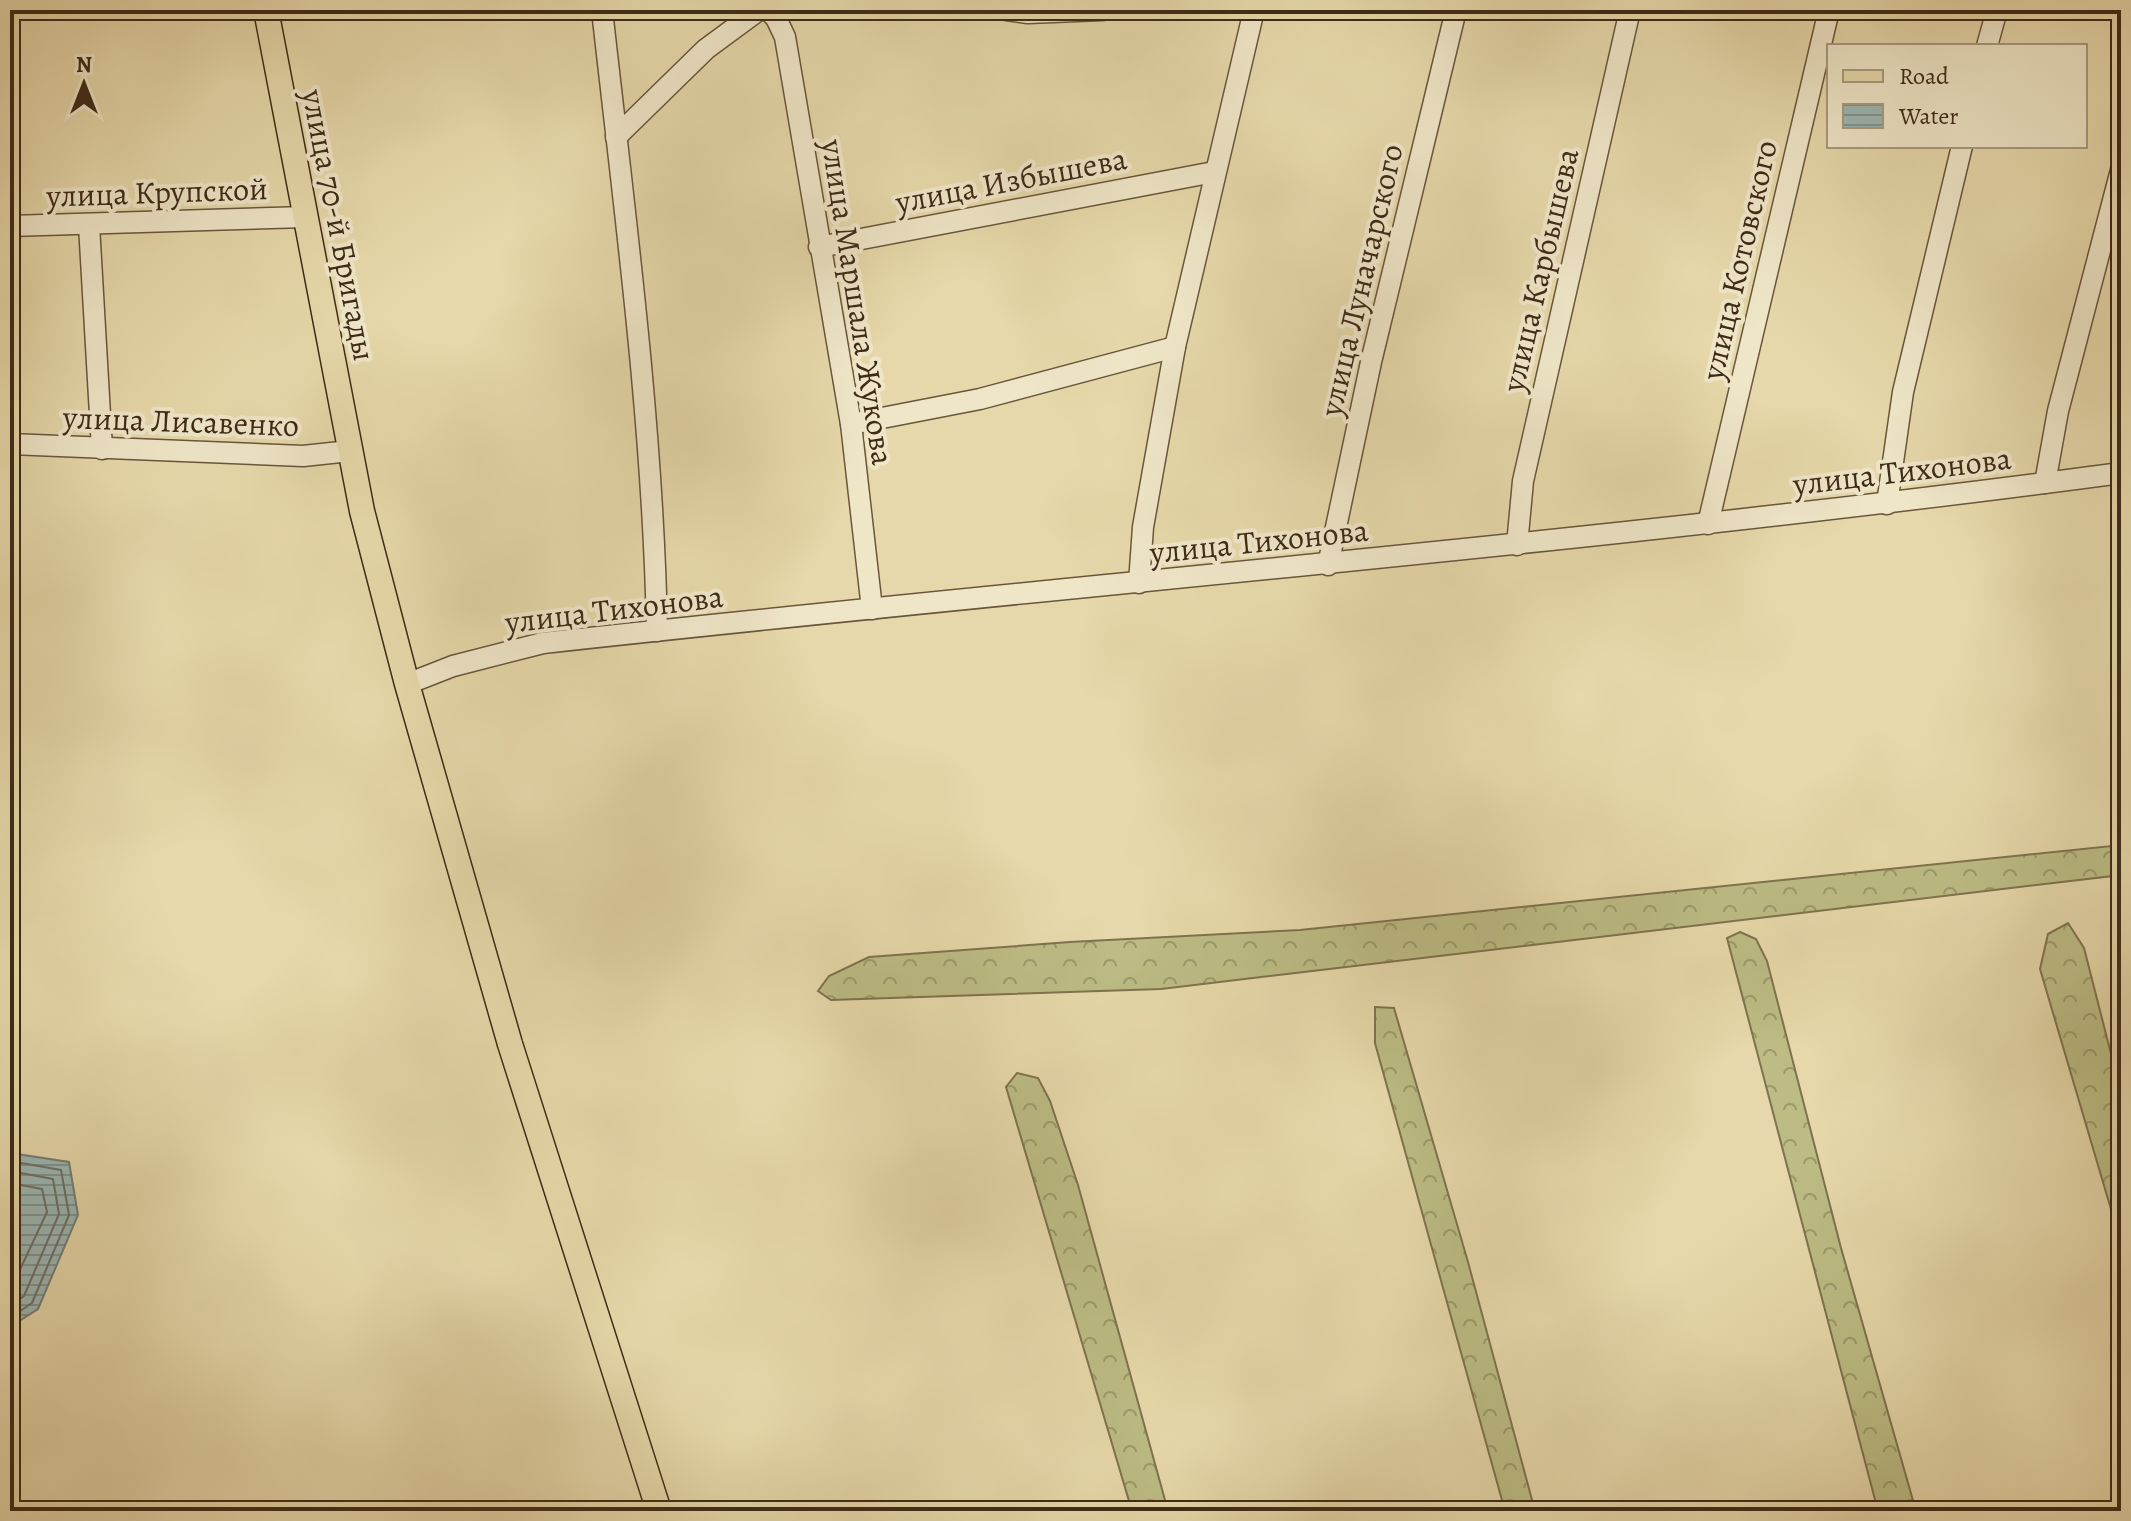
<svg xmlns="http://www.w3.org/2000/svg" width="2131" height="1521" viewBox="0 0 2131 1521" font-family="Alegreya,serif">
<defs>
<pattern id="forest-crowns" width="20" height="18" patternUnits="userSpaceOnUse" patternTransform="scale(2)"><rect width="20" height="18" fill="#bcbc84"/><path d="M2 6a3 3 0 1 1 6 0M12 15a3 3 0 1 1 6 0" fill="none" stroke="#9a996b"/></pattern>
<pattern id="water-rules" width="6" height="5" patternUnits="userSpaceOnUse" patternTransform="scale(2)"><rect width="6" height="5" fill="#9bb7b4"/><path d="M0 2.5h6" fill="none" stroke="#809591"/></pattern>
</defs>
<rect width="100%" height="100%" fill="#e6d8aa"/>
<filter id="stains"><feTurbulence type="fractalNoise" baseFrequency=".0025" numOctaves="4"/><feColorMatrix values="0 0 0 0 .2 0 0 0 0 .09 0 0 0 0 .02 0 0 0 .5 -.17"/></filter>
<radialGradient id="worn" r=".72"><stop offset=".6" stop-color="#630" stop-opacity="0"/><stop offset="1" stop-color="#630" stop-opacity=".3"/></radialGradient>
<g fill="url(#forest-crowns)" stroke="#7e734e" stroke-width="2">
<path d="M2121,845V875L1161,989L831,1000L818,991L829,976L869,957L1070,942L1300,930Z"/>
<path d="M2068,923L2084,948L2121,1093V1243L2040,969L2048,934Z"/>
<path d="M1740,932L1756,939L1767,961L1841,1248L1916,1511H1878L1727,938Z"/>
<path d="M1375,1007L1394,1008L1468,1262L1535,1511H1505L1375,1043Z"/>
<path d="M1017,1073L1038,1078L1050,1101L1078,1185L1168,1511H1132L1006,1087Z"/>
</g>
<path fill="url(#water-rules)" stroke="#767f75" stroke-width="2" d="M10,1153L69,1162L78,1215L38,1309L10,1327Z"/>
<g fill="none" stroke-linecap="round" stroke-linejoin="round">
<g stroke="#6d7066" stroke-width="2">
<path d="M10,1161L61,1170L69,1215L32,1303L10,1318"/>
<path d="M10,1171L53,1179L59,1214L24,1296L10,1306"/>
<path d="M10,1183L42,1189L47,1212L10,1291"/>
</g>
<g stroke="#69563c" stroke-width="23">
<g id="minor">
<path d="M602,10C625,216 653,424 657,631"/>
<path d="M768,10L776,18L785,37L851,424L872,609"/>
<path d="M1007,10L1028,13L1102,10"/>
<path d="M1987,46L1997,10"/>
<path d="M616,137L706,49L759,10"/>
<path d="M89,225L102,449"/>
<path d="M10,226L306,217"/>
<path d="M819,247L1214,172"/>
<path d="M851,424L980,399L1175,347"/>
<path d="M10,444L303,456L350,451"/>
<path d="M2045,483L2058,411L2121,170"/>
<path d="M1887,504L1903,392L1962,146"/>
<path d="M1708,524L1829,10"/>
<path d="M1517,545L1523,481L1630,10"/>
<path d="M1328,565L1371,362L1456,10"/>
<path d="M1139,583L1143,527L1175,347L1254,10"/>
<path d="M407,684L453,666L543,643C1069,585 1596,543 2121,473"/>
</g>
</g>
<g stroke="#3f2a17" stroke-width="27">
<path id="major" d="M266,10L362,511L407,684L510,1044L659,1511"/>
</g>
<use href="#minor" stroke="#efe6c8" stroke-width="20"/>
<use href="#major" stroke="#e6d8aa" stroke-width="24"/>
</g>
<g text-anchor="middle" stroke-width="8" stroke-linejoin="round" paint-order="stroke">
<g font-size="32" fill="#3f2a17" stroke="#efe6c8">
<text transform="translate(1011 180) rotate(-11)" y="11">улица Избышева</text>
<text transform="translate(157 192) rotate(-2)" y="11">улица Крупской</text>
<text transform="translate(339 225) rotate(79)" y="11">улица 70-й Бригады</text>
<text transform="translate(1739 260) rotate(-77)" y="11">улица Котовского</text>
<text transform="translate(1540 270) rotate(-77)" y="11">улица Карбышева</text>
<text transform="translate(1361 280) rotate(-77)" y="11">улица Луначарского</text>
<text transform="translate(858 302) rotate(81)" y="11">улица Маршала Жукова</text>
<text transform="translate(181 421) rotate(2)" y="11">улица Лисавенко</text>
<text transform="translate(1902 471) rotate(-7)" y="11">улица Тихонова</text>
<text transform="translate(1259 541) rotate(-6)" y="11">улица Тихонова</text>
<text transform="translate(614 609) rotate(-7)" y="11">улица Тихонова</text>
</g>
</g>
<rect width="2131" height="1521" fill="none" stroke="#e6d8aa" stroke-width="40"/>
<rect x="12" y="12" width="2107" height="1497" fill="none" stroke="#3f2a17" stroke-width="4"/>
<rect x="20" y="20" width="2091" height="1481" fill="none" stroke="#3f2a17" stroke-width="2"/>
<rect x="1827" y="44" width="260" height="104" fill="#efe6c8" stroke="#a99b81" stroke-width="2"/>
<rect x="1843" y="70" width="40" height="12" fill="#e6d8aa" stroke="#a99b81" stroke-width="2"/>
<text x="1899" y="84" font-size="24" fill="#3f2a17">Road</text>
<rect x="1843" y="104" width="40" height="24" fill="url(#water-rules)" stroke="#a99b81" stroke-width="2"/>
<text x="1899" y="124" font-size="24" fill="#3f2a17">Water</text>
<g transform="translate(84 84)" stroke="#efe6c8" stroke-width="6" paint-order="stroke">
<path d="M0-6L14 30L0 20L-14 30Z" fill="#3f2a17"/>
<text y="-12" font-size="22" font-weight="bold" text-anchor="middle" fill="#3f2a17">N</text>
</g>
<rect width="100%" height="100%" filter="url(#stains)"/>
<rect width="100%" height="100%" fill="url(#worn)"/>
</svg>
